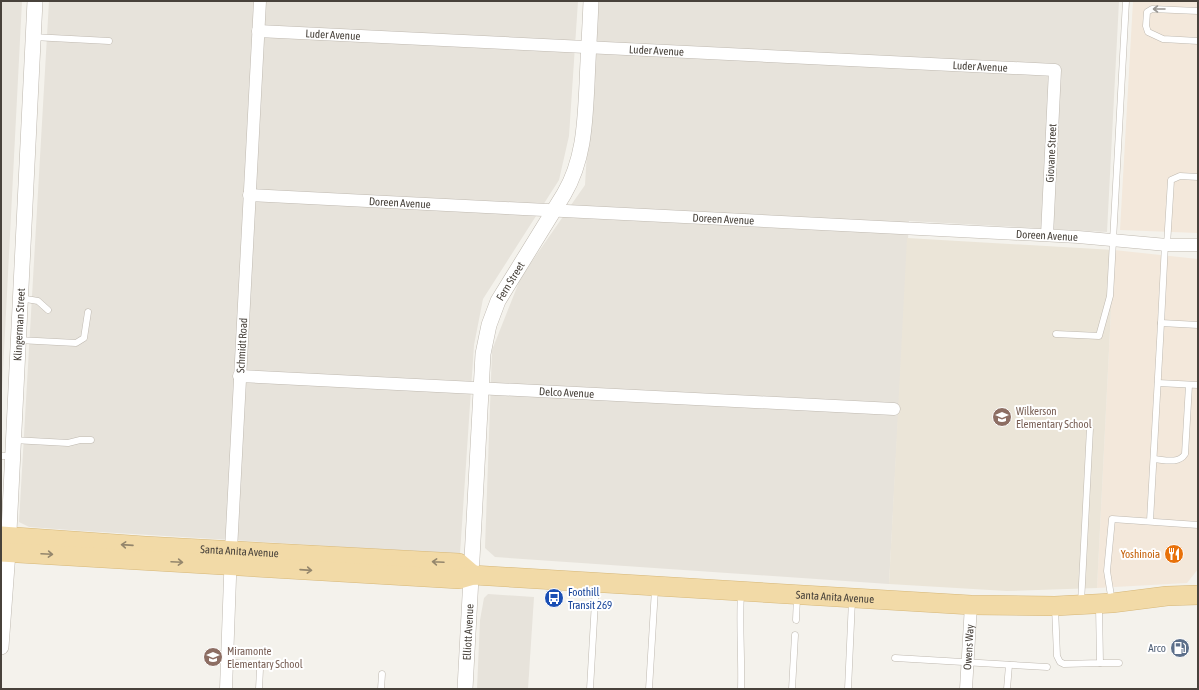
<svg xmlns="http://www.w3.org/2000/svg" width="1199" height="690" viewBox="0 0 1199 690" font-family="'Asap Condensed',sans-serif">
<rect width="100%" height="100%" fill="#f4f2ec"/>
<g fill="#e7e3db">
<path d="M1,1H22L1,410Z"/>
<path d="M49,1H578L569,136L559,180L483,299L474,345L460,554L83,531L29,527L19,522Z"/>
<path d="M596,1H1119L1107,232L909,221L889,584L495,557L485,548L492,350L521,277L585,185Z"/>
<path d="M488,594L534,597L528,689H477L480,620L484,598Z"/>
</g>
<g fill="#f3e8db">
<path d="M1133,1H1198V233L1120,230Z"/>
<path d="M1114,250L1198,259V569L1187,583L1097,588Z"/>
</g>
<path fill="#ebe5d8" d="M907,238L1114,250L1097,588L1007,591L889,584Z"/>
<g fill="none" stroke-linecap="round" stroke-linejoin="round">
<g stroke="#bfb9b0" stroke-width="7">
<g id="service">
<path d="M1198,11L1152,9L1147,12L1146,26L1148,32L1163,39L1198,41"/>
<path d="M33,37L109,41"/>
<path d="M1167,245L1171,180L1180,176L1198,177"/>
<path d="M20,298L38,301L48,310"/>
<path d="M1161,323L1165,244"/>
<path d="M1056,334L1099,336L1110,296L1126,1"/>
<path d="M18,340L76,343L84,338L88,312"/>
<path d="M1158,383L1198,385"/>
<path d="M13,440L68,443L80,440H91"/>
<path d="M1,456H12"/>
<path d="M1154,459C1165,460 1179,464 1185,454L1189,385"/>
<path d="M1150,521L1161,323L1198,325"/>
<path d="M741,593C739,626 742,657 741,689"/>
<path d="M1112,602L1107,571L1112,519L1198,525"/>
<path d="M1081,603L1090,428"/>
<path d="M1055,607L1057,656L1060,662L1064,664L1100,663L1099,606"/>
<path d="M796,620L797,597"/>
<path d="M895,658L1047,667"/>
<path d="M226,662L257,665L260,669L259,689"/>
<path d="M1100,663H1119"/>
<path d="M381,689L382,674"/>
<path d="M590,689L596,584"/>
<path d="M649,689L655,589"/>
<path d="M792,689L795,635"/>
<path d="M848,689L852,600"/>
<path d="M1007,689L1009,665"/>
</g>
</g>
<g stroke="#bfb9b0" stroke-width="13">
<g id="minor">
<path id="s1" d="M258,31L1055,70L1047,235"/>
<path id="s2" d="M249,195L1078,237L1167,245H1198"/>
<path id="s3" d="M239,376L894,409"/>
<path id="s4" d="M226,689L231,550L260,1"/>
<path id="s5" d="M966,689L971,605"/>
</g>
</g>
<g stroke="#bfb9b0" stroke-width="16">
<g id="tertiary">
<path id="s6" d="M1,647L8,552L35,1"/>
<path id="s7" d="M465,689L483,354L489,325L498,301L564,194C584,160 585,123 587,84C588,56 590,29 591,1"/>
</g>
</g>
<g stroke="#d6b778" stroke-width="20">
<g id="primary">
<path id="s8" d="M1,536L145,546L459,563L473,575"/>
<path id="s9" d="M1,552L459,579L473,575L971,605L1055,606L1112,603L1167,596L1198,595"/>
</g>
</g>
<use href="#service" stroke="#fff" stroke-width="6"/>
<use href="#minor" stroke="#fff" stroke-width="12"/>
<use href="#tertiary" stroke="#fff" stroke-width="15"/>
<use href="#primary" stroke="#f2daa7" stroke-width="19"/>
</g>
<defs><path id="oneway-shaft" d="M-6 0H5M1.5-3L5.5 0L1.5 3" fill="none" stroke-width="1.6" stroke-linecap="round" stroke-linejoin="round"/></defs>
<use stroke="#9a9793" href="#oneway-shaft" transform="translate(1159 9) rotate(180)"/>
<g stroke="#94866c">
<use href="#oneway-shaft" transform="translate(127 545) rotate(-176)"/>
<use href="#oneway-shaft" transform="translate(47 554) rotate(3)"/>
<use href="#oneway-shaft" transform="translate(177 562) rotate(3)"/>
<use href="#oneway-shaft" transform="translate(438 562) rotate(-177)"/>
<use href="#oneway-shaft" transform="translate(306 570) rotate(4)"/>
</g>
<defs>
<g id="school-disc" transform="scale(1)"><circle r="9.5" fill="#8d6e63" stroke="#fff"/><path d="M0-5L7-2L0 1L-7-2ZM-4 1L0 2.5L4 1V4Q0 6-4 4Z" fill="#fff"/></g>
<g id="restaurant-disc" transform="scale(1)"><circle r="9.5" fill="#e8710a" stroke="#fff"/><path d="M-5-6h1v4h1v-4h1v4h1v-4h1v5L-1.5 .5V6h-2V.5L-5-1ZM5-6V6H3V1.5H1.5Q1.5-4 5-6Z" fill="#fff"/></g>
<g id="bus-disc" transform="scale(1)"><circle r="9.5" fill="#1a4fb4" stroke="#fff"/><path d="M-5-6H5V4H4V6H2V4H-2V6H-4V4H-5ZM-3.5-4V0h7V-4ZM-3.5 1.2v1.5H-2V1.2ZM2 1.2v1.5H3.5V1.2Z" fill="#fff"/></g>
<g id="fuel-disc" transform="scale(1)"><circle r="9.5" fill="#5c6f8a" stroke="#fff"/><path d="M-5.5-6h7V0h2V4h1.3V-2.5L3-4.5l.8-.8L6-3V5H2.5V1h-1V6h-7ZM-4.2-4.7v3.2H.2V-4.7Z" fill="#fff"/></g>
</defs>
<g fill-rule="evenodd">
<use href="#school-disc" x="1002" y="417"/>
<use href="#restaurant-disc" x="1174" y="554"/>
<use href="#bus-disc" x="554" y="598"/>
<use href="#fuel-disc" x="1180" y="648"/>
<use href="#school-disc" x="213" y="657"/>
</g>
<g text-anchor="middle" stroke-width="4" stroke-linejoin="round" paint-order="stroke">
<g font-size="11" fill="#48423b" stroke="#fff">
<text dy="4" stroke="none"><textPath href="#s1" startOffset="75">Luder Avenue</textPath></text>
<text dy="4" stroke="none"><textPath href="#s1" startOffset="399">Luder Avenue</textPath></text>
<text dy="4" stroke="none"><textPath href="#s1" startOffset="723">Luder Avenue</textPath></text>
<text transform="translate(1051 153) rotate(-87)" y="4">Giovane Street</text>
<text dy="4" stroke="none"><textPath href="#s2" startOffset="151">Doreen Avenue</textPath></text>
<text dy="4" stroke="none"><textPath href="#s2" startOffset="475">Doreen Avenue</textPath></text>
<text dy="4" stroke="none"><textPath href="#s2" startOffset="799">Doreen Avenue</textPath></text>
<text dy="4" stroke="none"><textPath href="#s7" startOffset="414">Fern Street</textPath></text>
<text dy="4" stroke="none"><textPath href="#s6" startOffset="323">Klingerman Street</textPath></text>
<text dy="4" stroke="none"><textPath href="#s4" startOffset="344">Schmidt Road</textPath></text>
<text dy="4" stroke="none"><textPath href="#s3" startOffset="328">Delco Avenue</textPath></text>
<text dy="4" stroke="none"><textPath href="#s8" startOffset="239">Santa Anita Avenue</textPath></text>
<text dy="4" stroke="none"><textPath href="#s9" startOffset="836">Santa Anita Avenue</textPath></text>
<text dy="4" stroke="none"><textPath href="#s7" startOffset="57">Elliott Avenue</textPath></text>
<text dy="4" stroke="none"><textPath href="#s5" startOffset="42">Owens Way</textPath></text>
</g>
<g font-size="11" fill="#785e54" stroke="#fff" text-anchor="start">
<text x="1016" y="415">Wilkerson<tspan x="1016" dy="13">Elementary School</tspan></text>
<text x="227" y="655">Miramonte<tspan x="227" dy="13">Elementary School</tspan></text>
</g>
<g font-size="11" fill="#c56008" stroke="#fff" text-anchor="end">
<text x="1160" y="558">Yoshinoia</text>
</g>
<g font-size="11" fill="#164399" stroke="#fff" text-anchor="start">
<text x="568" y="596">Foothill<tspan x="568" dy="13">Transit 269</tspan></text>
</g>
<g font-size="11" fill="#4e5e75" stroke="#fff" text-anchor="end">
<text x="1166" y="652">Arco</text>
</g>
</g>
<rect width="1199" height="690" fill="none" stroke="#48423b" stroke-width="4"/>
</svg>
